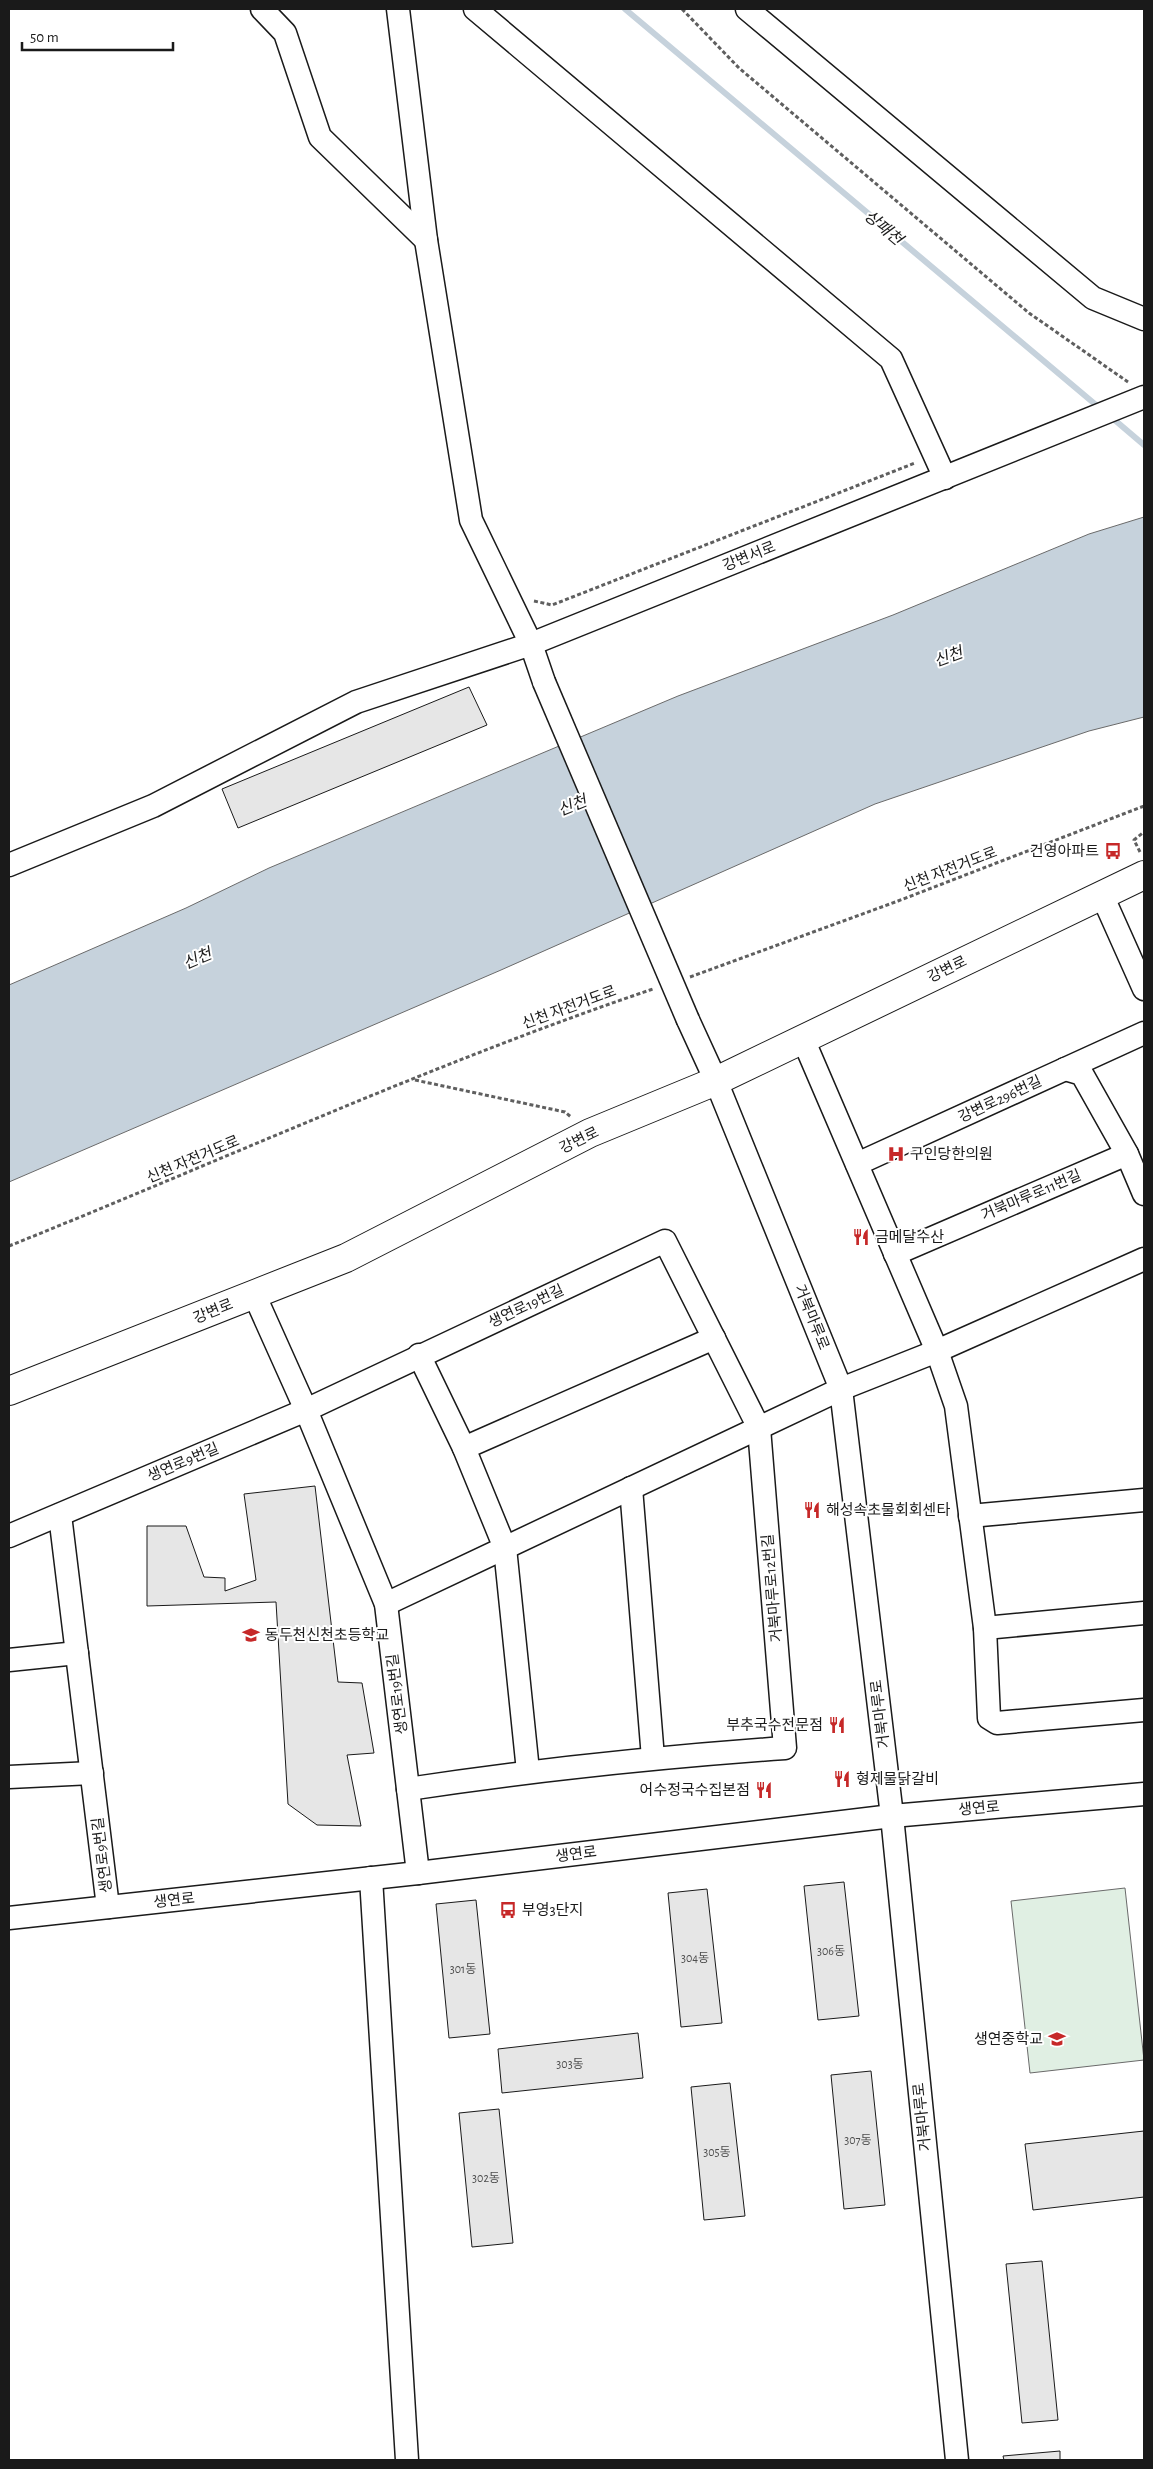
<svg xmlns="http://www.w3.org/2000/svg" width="1153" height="2469" viewBox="0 0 1153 2469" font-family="'Alegreya Sans','Noto Sans KR',sans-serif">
<rect width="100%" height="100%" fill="#fff"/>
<path fill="#e0efe3" stroke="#6a6a6a" d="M1125,1888L1144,2060L1030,2073L1011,1901Z"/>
<path fill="#c6d2dc" stroke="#6a6a6a" d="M1144,517V717L1089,731L875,804L501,970L9,1182V985L186,908L269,868L678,696L893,615L1089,534Z"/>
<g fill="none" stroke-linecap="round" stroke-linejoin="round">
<g stroke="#c6d2dc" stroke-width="6">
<path d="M625,9L1102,410"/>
<path d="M1110,416L1144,445"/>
</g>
</g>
<g fill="#e6e6e6" stroke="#1a1a1a">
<path d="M469,687L487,725L238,828L222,789Z"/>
<path d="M315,1486L338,1682L362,1683L374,1753L347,1755L361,1826L317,1825L288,1804L276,1602L147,1606V1526H186L204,1577L225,1578V1591L256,1580L244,1494Z"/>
<path d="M844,1882L859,2016L818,2020L804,1886Z"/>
<path d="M707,1889L722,2023L681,2027L668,1893Z"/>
<path d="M476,1900L490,2034L449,2038L436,1904Z"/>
<path d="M638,2033L643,2078L502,2093L498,2049Z"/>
<path d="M871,2071L885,2205L844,2209L831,2075Z"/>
<path d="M730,2083L745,2216L704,2220L691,2087Z"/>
<path d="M499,2109L513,2243L472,2247L459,2113Z"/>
<path d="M1144,2131V2197L1033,2210L1025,2144Z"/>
<path d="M1042,2261L1058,2420L1022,2423L1006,2264Z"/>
<path d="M1060,2451V2460H1004L1003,2456Z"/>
</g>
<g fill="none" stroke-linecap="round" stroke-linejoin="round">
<g stroke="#1a1a1a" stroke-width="25">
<g id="minor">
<path d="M262,9L285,33L320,137L426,240"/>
<path d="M398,9L426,240L471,520L531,644L544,682"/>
<path d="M475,9L891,359L945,478"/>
<path d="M747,9L1093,298L1144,319"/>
<path d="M9,865L153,806L356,702L531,644L1144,397"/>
<path d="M1102,895L1144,989"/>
<path d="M688,1020L716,1081L841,1389L892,1816L957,2460"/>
<path d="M803,1039L937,1351L956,1406L985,1628L989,1718L997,1723L1144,1710"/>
<path d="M1065,1069L1082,1074L1127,1154"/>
<path d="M857,1164L1144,1033"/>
<path d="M895,1254L1127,1154L1144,1194"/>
<path d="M254,1294L306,1410L386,1604L418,1873"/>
<path d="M419,1355L464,1448L505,1548L528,1771"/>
<path d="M464,1448L714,1338"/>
<path d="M631,1488L653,1758"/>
<path d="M60,1515L108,1907"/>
<path d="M970,1516L1144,1500"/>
<path d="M9,1536L306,1410L665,1241L759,1428L785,1748C659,1757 533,1770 408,1789"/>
<path d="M386,1604L841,1389L937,1351L1144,1259"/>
<path d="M985,1628L1144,1613"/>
<path d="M9,1660L77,1653"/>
<path d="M9,1777L92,1773"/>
<path d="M371,1878L407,2460"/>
<path d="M9,1918L418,1873L892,1816L1144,1794"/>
</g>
</g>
<g stroke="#1a1a1a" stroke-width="30">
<path id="major" d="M9,1391L346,1258L590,1133L716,1081L1144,875"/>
</g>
<g stroke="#5f5f5f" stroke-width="3" stroke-dasharray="4 2.5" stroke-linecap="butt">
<path d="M682,9L739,68L1029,313L1128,382"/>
<path d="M534,601L552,605L915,463"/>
<path d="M1140,852L1134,840L1144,832"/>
<path d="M690,977L898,901L1144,806"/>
<path d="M415,1080L565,1112L571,1117"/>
<path d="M9,1246C223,1160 434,1063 653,989"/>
</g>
<use href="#minor" stroke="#fff" stroke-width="22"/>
<use href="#major" stroke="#fff" stroke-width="28"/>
<g stroke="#1a1a1a" stroke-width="25" stroke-linecap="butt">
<path id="minor-bridge" d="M544,682L688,1020"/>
</g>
<use href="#minor-bridge" stroke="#fff" stroke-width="22"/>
</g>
<defs>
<g id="bus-bare" transform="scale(1.35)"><path d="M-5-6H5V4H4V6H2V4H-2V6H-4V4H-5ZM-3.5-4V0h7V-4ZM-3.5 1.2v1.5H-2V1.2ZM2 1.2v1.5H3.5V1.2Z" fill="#c62828" stroke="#fff" stroke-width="2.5" paint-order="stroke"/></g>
<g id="hospital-bare" transform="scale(1.35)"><path d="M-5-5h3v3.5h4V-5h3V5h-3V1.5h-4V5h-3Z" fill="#c62828" stroke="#fff" stroke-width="2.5" paint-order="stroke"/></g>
<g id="restaurant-bare" transform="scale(1.35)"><path d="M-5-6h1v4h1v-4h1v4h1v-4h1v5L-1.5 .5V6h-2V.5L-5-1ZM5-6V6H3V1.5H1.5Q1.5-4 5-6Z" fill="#c62828" stroke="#fff" stroke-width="2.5" paint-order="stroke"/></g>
<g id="school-bare" transform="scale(1.35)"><path d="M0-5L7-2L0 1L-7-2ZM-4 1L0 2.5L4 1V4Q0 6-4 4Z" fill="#c62828" stroke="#fff" stroke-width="2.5" paint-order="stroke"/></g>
</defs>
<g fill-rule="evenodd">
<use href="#bus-bare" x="1113" y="851"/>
<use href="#hospital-bare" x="896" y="1154"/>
<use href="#restaurant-bare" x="861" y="1237"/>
<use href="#restaurant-bare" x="812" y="1510"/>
<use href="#school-bare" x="251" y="1635"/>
<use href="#restaurant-bare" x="837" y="1725"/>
<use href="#restaurant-bare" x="842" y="1779"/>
<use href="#restaurant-bare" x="764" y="1790"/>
<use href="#bus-bare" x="508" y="1910"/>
<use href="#school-bare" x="1057" y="2039"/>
</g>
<g text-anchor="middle" stroke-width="4" stroke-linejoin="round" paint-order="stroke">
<g font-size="12" fill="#4d4d4d">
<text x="831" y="1955">306동</text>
<text x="695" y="1962">304동</text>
<text x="463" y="1973">301동</text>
<text x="570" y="2068">303동</text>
<text x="858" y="2144">307동</text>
<text x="717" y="2156">305동</text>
<text x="486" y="2182">302동</text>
</g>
<g font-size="15" fill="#1a1a1a" stroke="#fff">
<text transform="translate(749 556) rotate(-22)" y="5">강변서로</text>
<text transform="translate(950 869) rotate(-21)" y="5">신천 자전거도로</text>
<text transform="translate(947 969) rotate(-26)" y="5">강변로</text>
<text transform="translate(569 1007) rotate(-20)" y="5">신천 자전거도로</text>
<text transform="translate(1000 1099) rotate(-25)" y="5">강변로296번길</text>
<text transform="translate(579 1140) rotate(-26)" y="5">강변로</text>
<text transform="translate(193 1159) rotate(-23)" y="5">신천 자전거도로</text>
<text transform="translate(1031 1195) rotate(-23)" y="5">거북마루로11번길</text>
<text transform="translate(526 1306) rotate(-25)" y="5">생연로19번길</text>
<text transform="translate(213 1311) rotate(-22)" y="5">강변로</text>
<text transform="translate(812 1317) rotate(68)" y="5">거북마루로</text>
<text transform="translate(183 1462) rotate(-23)" y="5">생연로9번길</text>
<text transform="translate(772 1588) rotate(-95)" y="5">거북마루로12번길</text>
<text transform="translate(397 1694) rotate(-97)" y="5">생연로19번길</text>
<text transform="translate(880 1714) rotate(-97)" y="5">거북마루로</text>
<text transform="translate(979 1808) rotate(-5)" y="5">생연로</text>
<text transform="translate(576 1854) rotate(-7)" y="5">생연로</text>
<text transform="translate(102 1855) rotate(-97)" y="5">생연로9번길</text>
<text transform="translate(174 1900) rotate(-6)" y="5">생연로</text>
<text transform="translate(922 2117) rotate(-96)" y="5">거북마루로</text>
</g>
<g font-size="15" fill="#1a1a1a" stroke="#fff" text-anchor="start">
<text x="1099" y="856" text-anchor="end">건영아파트</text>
<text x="910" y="1159">구인당한의원</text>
<text x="875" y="1242">금메달수산</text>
<text x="826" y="1515">해성속초물회회센타</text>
<text x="265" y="1640">동두천신천초등학교</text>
<text x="823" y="1730" text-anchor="end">부추국수전문점</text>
<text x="856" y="1784">형제물닭갈비</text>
<text x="750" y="1795" text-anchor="end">어수정국수집본점</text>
<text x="522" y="1915">부영3단지</text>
<text x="1043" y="2044" text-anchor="end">생연중학교</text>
</g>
<g font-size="16" font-style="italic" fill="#1a1a1a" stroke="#fff">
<text transform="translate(884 227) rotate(40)" y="6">상패천</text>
<text transform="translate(948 656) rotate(-20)" y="6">신천</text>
<text transform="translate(572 805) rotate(-22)" y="6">신천</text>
<text transform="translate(197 958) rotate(-23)" y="6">신천</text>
</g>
</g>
<rect width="1153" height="2469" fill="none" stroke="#1a1a1a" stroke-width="20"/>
<path d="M22 42v8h151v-8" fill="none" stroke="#1a1a1a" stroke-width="2.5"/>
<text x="30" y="42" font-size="15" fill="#1a1a1a" stroke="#ffffff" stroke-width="4" paint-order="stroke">50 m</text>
</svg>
